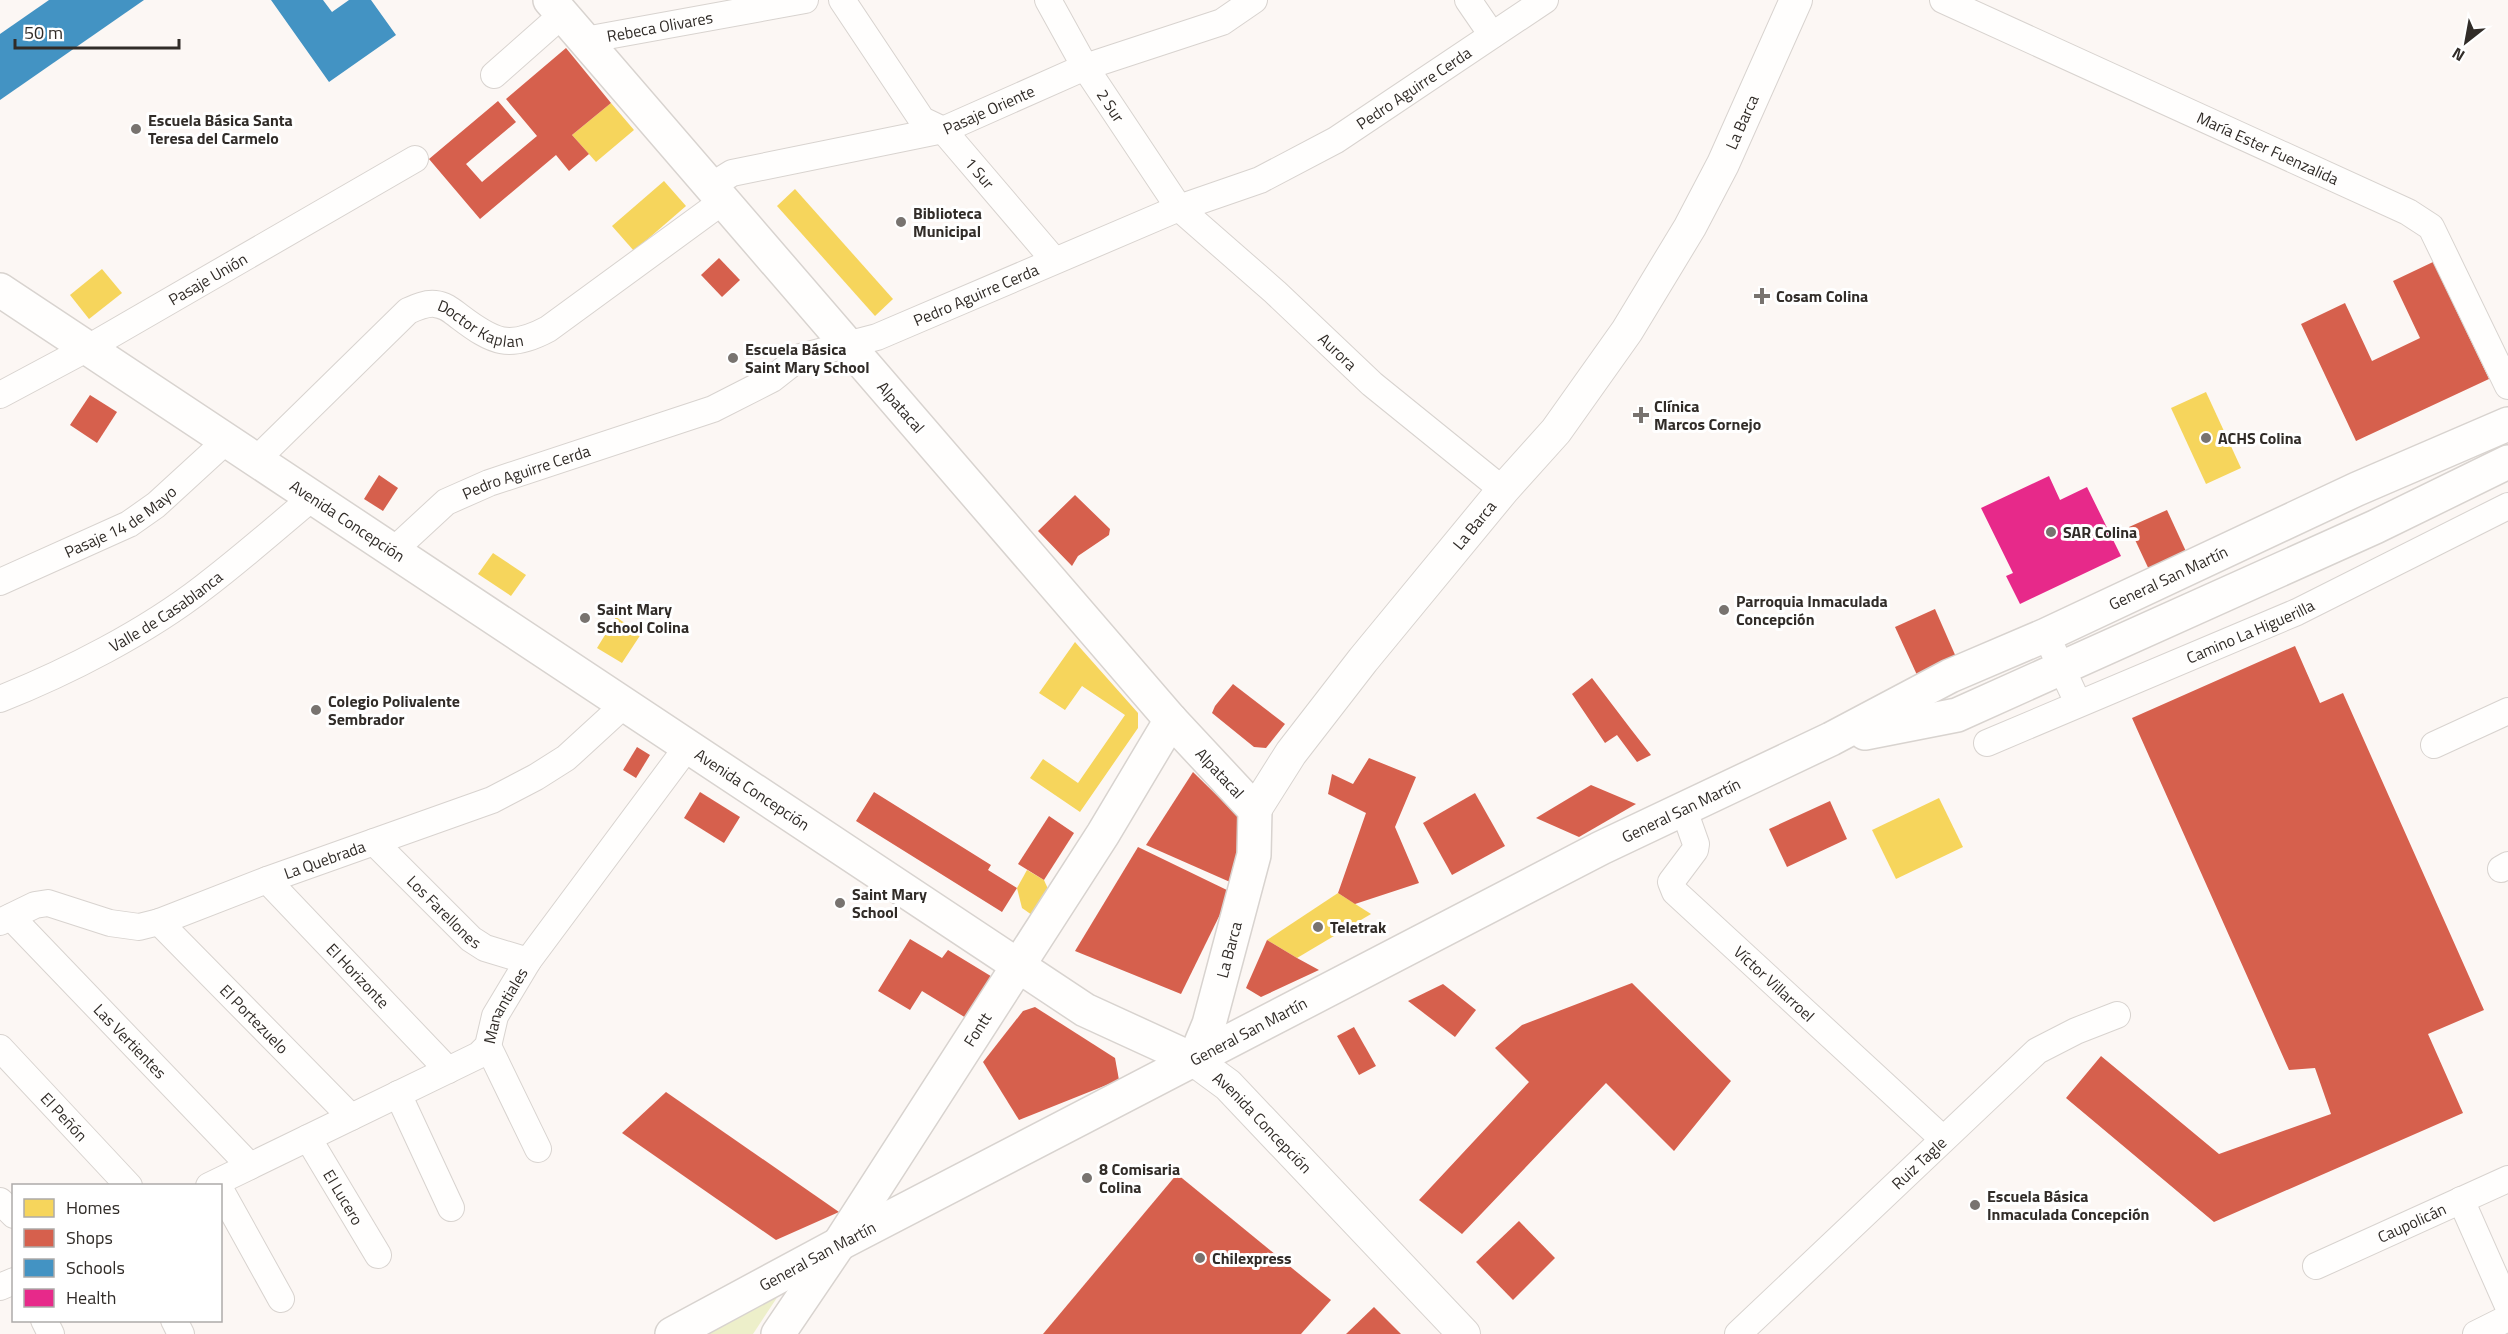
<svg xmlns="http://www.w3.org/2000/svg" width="2508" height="1334" viewBox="0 0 2508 1334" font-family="'Titillium Web',sans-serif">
<rect width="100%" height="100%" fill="#fcf7f4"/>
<path fill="#edefca" d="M786,1284L753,1334H692Z"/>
<g fill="#f6d55c">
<path d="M611,103L634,130L596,162L572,135Z"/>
<path d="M664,181L686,206L634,251L612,226Z"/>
<path d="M795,189L893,299L875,316L777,206Z"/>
<path d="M102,269L122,293L89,319L70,295Z"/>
<path d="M2206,392L2241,468L2206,484L2171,408Z"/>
<path d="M493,553L526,575L511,596L478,574Z"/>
<path d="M616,617L641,634L622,663L597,648Z"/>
<path d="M1075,642L1138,713V728L1080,812L1030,778L1043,759L1078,783L1125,715L1082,686L1065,710L1039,693Z"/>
<path d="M1939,798L1963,847L1896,879L1872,830Z"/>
<path d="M1027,870L1044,880L1048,889L1032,915L1022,908L1017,888Z"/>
<path d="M1338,893L1371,914L1297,958L1267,940Z"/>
</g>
<g fill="#d6604d">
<path d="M566,48L611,103L572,135L589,154L569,171L556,155L480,219L429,159L498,101L516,122L466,164L482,182L537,136L506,99Z"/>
<path d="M719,258L740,280L722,297L701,275Z"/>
<path d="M2433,262L2489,379L2356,441L2301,324L2345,303L2372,361L2420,338L2393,281Z"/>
<path d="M90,395L117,412L97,443L70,425Z"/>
<path d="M379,475L398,488L383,511L364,499Z"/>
<path d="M1075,495L1110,529L1109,535L1078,556L1072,566L1038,531Z"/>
<path d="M2167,510L2189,558L2152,576L2129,527Z"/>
<path d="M1935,609L1956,657L1917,675L1895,627Z"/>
<path d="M2295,646L2320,703L2343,693L2484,1010L2428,1034L2463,1113L2214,1222L2066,1098L2101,1056L2219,1154L2331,1114L2315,1068L2289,1070L2132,718Z"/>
<path d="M1592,678L1630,728L1651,755L1637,762L1617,735L1605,743L1572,694Z"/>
<path d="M1233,684L1285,724L1266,748L1254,747L1212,713L1215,706Z"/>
<path d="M637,747L650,755L636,778L623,770Z"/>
<path d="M1369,758L1416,777L1395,827L1419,883L1355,904L1338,893L1366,813L1328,794L1332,774L1353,784Z"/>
<path d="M1193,772L1245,823L1230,882L1146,845Z"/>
<path d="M1591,785L1636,804L1579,837L1536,818Z"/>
<path d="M700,792L740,817L724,843L684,818Z"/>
<path d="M874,792L991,865L988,870L1017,888L1002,912L856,821Z"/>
<path d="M1475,793L1505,846L1452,875L1423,823Z"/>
<path d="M1830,801L1847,839L1787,867L1769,829Z"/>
<path d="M1049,816L1074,833L1044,880L1018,864Z"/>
<path d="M1138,847L1231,892L1181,994L1075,951Z"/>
<path d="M910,939L942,958L948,950L994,978L971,1021L922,991L910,1010L878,991Z"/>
<path d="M1267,940L1297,958L1319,970L1261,997L1246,988Z"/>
<path d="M1632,983L1731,1081L1674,1151L1606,1083L1462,1234L1419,1200L1529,1082L1495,1048L1522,1025Z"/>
<path d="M1443,984L1476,1010L1455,1037L1408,1001Z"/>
<path d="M1035,1007L1115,1058L1119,1080L1019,1120L983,1062L1023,1011Z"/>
<path d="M1354,1027L1376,1066L1359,1075L1337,1036Z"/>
<path d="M666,1092L839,1212L776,1240L622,1133Z"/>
<path d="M1177,1174L1331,1300L1301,1334H1043Z"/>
<path d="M1519,1221L1555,1258L1513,1300L1476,1262Z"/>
<path d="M1374,1307L1401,1334H1346Z"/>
</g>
<g fill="#4393c3">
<path d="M49,0H144L0,100V34Z"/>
<path d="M271,0H323L332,12L349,0H371L396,35L329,82Z"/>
</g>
<path fill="#e7298a" d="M2049,476L2060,500L2087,487L2121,556L2020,604L2006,576L2013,573L1981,508Z"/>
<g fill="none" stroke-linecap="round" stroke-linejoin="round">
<g stroke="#d8d3cf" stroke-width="28">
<g id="minor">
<path id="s1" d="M842,0L922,120L943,130L1054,260"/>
<path id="s2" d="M1048,0L1085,67L1179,208L1275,292L1372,384L1503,490"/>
<path d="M1468,0L1492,35"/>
<path id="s3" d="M1943,0L2408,212L2431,227L2508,386"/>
<path id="s4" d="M585,40L805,0"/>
<path d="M494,75L563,14"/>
<path id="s5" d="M711,186L732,173L943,130L1085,67L1222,22L1254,0"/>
<path id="s6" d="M0,395L88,348L415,159"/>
<path id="s7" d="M256,460L408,311C417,307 426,303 435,304C446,305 452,311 460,317C493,342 509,350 548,329L723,201"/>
<path id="s8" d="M393,551L446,502L489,483L713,409L772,379L800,357L877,337L1179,208L1260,180L1336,140L1545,0"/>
<path id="s9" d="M0,582L129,524L156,505L227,440"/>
<path d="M2046,635L2078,703"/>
<path id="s10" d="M0,699C68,672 146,632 204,587C241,559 277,527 313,497"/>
<path id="s11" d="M1987,743L2297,612L2508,506"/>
<path d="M2434,745L2508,711"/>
<path id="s12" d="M1684,810L1696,844L1695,850L1671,882L1675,892L1943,1139"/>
<path id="s13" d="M374,842L471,939L485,948L528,961"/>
<path d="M2501,869L2508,865"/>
<path id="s14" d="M267,880L448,1070"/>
<path id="s15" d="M11,917L250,1166"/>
<path id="s16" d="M0,922L35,905L48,903L110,923L139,927L159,922L267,880L492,800L536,777L566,758L625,704"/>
<path id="s17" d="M159,922L351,1117"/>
<path d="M488,1046L538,1149"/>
<path id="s18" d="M0,1048L129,1186"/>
<path d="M398,1094L451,1208"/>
<path id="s19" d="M308,1138L378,1255"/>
<path id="s20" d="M209,1186L479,1055L488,1046L495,1016L528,961L688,746"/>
<path d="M220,1189L281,1299"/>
<path d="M2461,1200L2508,1306"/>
<path d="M0,1201L14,1215"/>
<path id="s21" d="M2316,1266L2508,1179"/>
<path d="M0,1287L14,1281"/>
<path d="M44,1320L51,1334"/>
<path d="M174,1320L181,1334"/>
<path id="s22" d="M1738,1334L2037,1051L2076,1031L2117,1015"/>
<path d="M2476,1334L2508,1318"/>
</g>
</g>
<g stroke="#d8d3cf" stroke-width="34">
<g id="tertiary">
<path id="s23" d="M1255,810L1291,753L1363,660L1503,490L1556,431L1627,331L1690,227L1723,164L1796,0"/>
<path id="s24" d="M1194,1060L1228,1085L1464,1334"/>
</g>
</g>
<g stroke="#d8d3cf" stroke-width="36">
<g id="secondary">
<path id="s25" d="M0,290L1085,1010L1194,1060L1209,1024L1254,855L1255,810L1171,720L550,0"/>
<path id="s26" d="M778,1334L839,1244L1103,834L1171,720"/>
</g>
</g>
<g stroke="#d8d3cf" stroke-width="36">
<g id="primary">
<path d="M1865,733L1957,715L2375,527L2508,462"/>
<path id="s27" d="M672,1334L839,1244L1601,848L1831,739L1950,676L2046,635L2357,489L2508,424"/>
</g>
</g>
<use href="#minor" stroke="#fffefd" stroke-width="26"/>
<use href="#tertiary" stroke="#fffefd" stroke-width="32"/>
<use href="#secondary" stroke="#fffefd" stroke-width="33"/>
<use href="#primary" stroke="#fffefd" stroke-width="33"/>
</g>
<g fill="#78736f" stroke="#fff" stroke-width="2">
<circle cx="136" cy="129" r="6"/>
<circle cx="901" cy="222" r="6"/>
<path d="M1759 287h6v6h6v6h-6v6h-6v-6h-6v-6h6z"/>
<circle cx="733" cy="358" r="6"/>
<path d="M1638 406h6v6h6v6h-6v6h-6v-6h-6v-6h6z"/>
<circle cx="2206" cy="438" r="6"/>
<circle cx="2051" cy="532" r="6"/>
<circle cx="1724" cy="610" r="6"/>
<circle cx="585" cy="618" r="6"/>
<circle cx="316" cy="710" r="6"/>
<circle cx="840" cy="903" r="6"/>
<circle cx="1318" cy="927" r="6"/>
<circle cx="1087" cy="1178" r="6"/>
<circle cx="1975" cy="1205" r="6"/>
<circle cx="1200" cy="1258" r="6"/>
</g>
<g text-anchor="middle" stroke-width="6" stroke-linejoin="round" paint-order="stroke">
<g font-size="16" fill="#312c28" stroke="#fff">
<text dy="6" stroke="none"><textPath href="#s4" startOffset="76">Rebeca Olivares</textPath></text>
<text dy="6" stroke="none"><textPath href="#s8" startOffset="1130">Pedro Aguirre Cerda</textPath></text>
<text dy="6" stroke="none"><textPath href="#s2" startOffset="123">2 Sur</textPath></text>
<text dy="6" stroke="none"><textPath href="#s5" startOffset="290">Pasaje Oriente</textPath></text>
<text dy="6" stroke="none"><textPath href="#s23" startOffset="846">La Barca</textPath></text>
<text dy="6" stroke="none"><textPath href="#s3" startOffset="357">María Ester Fuenzalida</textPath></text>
<text dy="6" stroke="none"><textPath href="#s1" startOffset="224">1 Sur</textPath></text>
<text dy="6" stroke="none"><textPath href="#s6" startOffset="238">Pasaje Unión</textPath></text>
<text dy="6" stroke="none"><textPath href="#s8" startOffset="644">Pedro Aguirre Cerda</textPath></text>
<text dy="6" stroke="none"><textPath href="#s7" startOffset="292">Doctor Kaplan</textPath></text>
<text dy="6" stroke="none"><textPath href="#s2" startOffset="460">Aurora</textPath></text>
<text transform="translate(901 407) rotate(49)" y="6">Alpatacal</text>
<text dy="6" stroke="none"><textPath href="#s8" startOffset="158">Pedro Aguirre Cerda</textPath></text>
<text dy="6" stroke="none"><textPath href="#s9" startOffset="135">Pasaje 14 de Mayo</textPath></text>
<text dy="6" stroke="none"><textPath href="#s25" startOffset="417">Avenida Concepción</textPath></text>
<text dy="6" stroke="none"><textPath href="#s23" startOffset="360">La Barca</textPath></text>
<text dy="6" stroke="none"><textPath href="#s27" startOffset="1677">General San Martín</textPath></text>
<text dy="6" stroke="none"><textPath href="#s10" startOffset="188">Valle de Casablanca</textPath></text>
<text dy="6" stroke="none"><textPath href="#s11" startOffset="286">Camino La Higuerilla</textPath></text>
<text transform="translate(1220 773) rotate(47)" y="6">Alpatacal</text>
<text dy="6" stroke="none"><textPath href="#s25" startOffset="903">Avenida Concepción</textPath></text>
<text dy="6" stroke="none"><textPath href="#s27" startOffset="1137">General San Martín</textPath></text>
<text dy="6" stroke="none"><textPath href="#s16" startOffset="344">La Quebrada</textPath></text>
<text dy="6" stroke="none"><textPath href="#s13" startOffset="99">Los Farellones</textPath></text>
<text dy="6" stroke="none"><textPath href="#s25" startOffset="1538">La Barca</textPath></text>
<text dy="6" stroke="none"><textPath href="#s14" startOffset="132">El Horizonte</textPath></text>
<text dy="6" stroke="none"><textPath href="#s12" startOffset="228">Víctor Villarroel</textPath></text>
<text dy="6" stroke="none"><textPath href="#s20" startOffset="357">Manantiales</textPath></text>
<text dy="6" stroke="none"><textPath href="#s17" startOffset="136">El Portezuelo</textPath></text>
<text dy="6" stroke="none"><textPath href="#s26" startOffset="364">Fontt</textPath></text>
<text dy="6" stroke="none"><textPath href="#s27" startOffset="651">General San Martín</textPath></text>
<text dy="6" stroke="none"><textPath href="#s15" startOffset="172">Las Vertientes</textPath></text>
<text dy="6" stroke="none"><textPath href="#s18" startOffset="94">El Peñón</textPath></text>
<text dy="6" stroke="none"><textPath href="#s24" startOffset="93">Avenida Concepción</textPath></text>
<text dy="6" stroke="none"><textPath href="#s22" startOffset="249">Ruiz Tagle</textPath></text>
<text dy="6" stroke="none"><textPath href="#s19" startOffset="69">El Lucero</textPath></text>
<text dy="6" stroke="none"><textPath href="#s21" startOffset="105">Caupolicán</textPath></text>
<text dy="6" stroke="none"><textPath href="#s27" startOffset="165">General San Martín</textPath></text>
</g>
<g font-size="16" font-weight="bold" fill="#312c28" stroke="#fff" text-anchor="start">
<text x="148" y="126">Escuela Básica Santa<tspan x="148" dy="18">Teresa del Carmelo</tspan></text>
<text x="913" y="219">Biblioteca<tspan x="913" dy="18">Municipal</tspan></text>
<text x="1776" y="302">Cosam Colina</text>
<text x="745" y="355">Escuela Básica<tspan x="745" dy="18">Saint Mary School</tspan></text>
<text x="1654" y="412">Clínica<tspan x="1654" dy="18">Marcos Cornejo</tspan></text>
<text x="2218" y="444">ACHS Colina</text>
<text x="2063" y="538">SAR Colina</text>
<text x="1736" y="607">Parroquia Inmaculada<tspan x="1736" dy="18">Concepción</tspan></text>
<text x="597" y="615">Saint Mary<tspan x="597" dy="18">School Colina</tspan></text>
<text x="328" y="707">Colegio Polivalente<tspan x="328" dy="18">Sembrador</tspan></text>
<text x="852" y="900">Saint Mary<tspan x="852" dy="18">School</tspan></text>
<text x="1330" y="933">Teletrak</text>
<text x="1099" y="1175">8 Comisaria<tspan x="1099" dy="18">Colina</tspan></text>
<text x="1987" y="1202">Escuela Básica<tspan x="1987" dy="18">Inmaculada Concepción</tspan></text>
<text x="1212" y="1264">Chilexpress</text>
</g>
</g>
<rect x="12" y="1184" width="210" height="138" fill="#ffffff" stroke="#adaba9" stroke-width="1.5"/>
<rect x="24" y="1199" width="30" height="18" fill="#f6d55c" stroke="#adaba9" stroke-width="1.5"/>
<text x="66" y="1214" font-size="18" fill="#312c28">Homes</text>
<rect x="24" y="1229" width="30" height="18" fill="#d6604d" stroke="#adaba9" stroke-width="1.5"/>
<text x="66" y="1244" font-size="18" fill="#312c28">Shops</text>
<rect x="24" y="1259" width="30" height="18" fill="#4393c3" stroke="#adaba9" stroke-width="1.5"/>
<text x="66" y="1274" font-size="18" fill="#312c28">Schools</text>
<rect x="24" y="1289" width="30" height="18" fill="#e7298a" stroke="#adaba9" stroke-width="1.5"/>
<text x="66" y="1304" font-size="18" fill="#312c28">Health</text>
<g transform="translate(2466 42) rotate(211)" stroke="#ffffff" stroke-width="4.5" paint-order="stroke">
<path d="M0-4.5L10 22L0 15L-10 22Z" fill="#312c28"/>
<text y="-9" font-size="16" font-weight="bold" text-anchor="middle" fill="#312c28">N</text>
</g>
<path d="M15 39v9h164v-9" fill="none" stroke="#312c28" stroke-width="3"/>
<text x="24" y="39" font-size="18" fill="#312c28" stroke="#ffffff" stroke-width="4.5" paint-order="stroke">50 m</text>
</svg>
